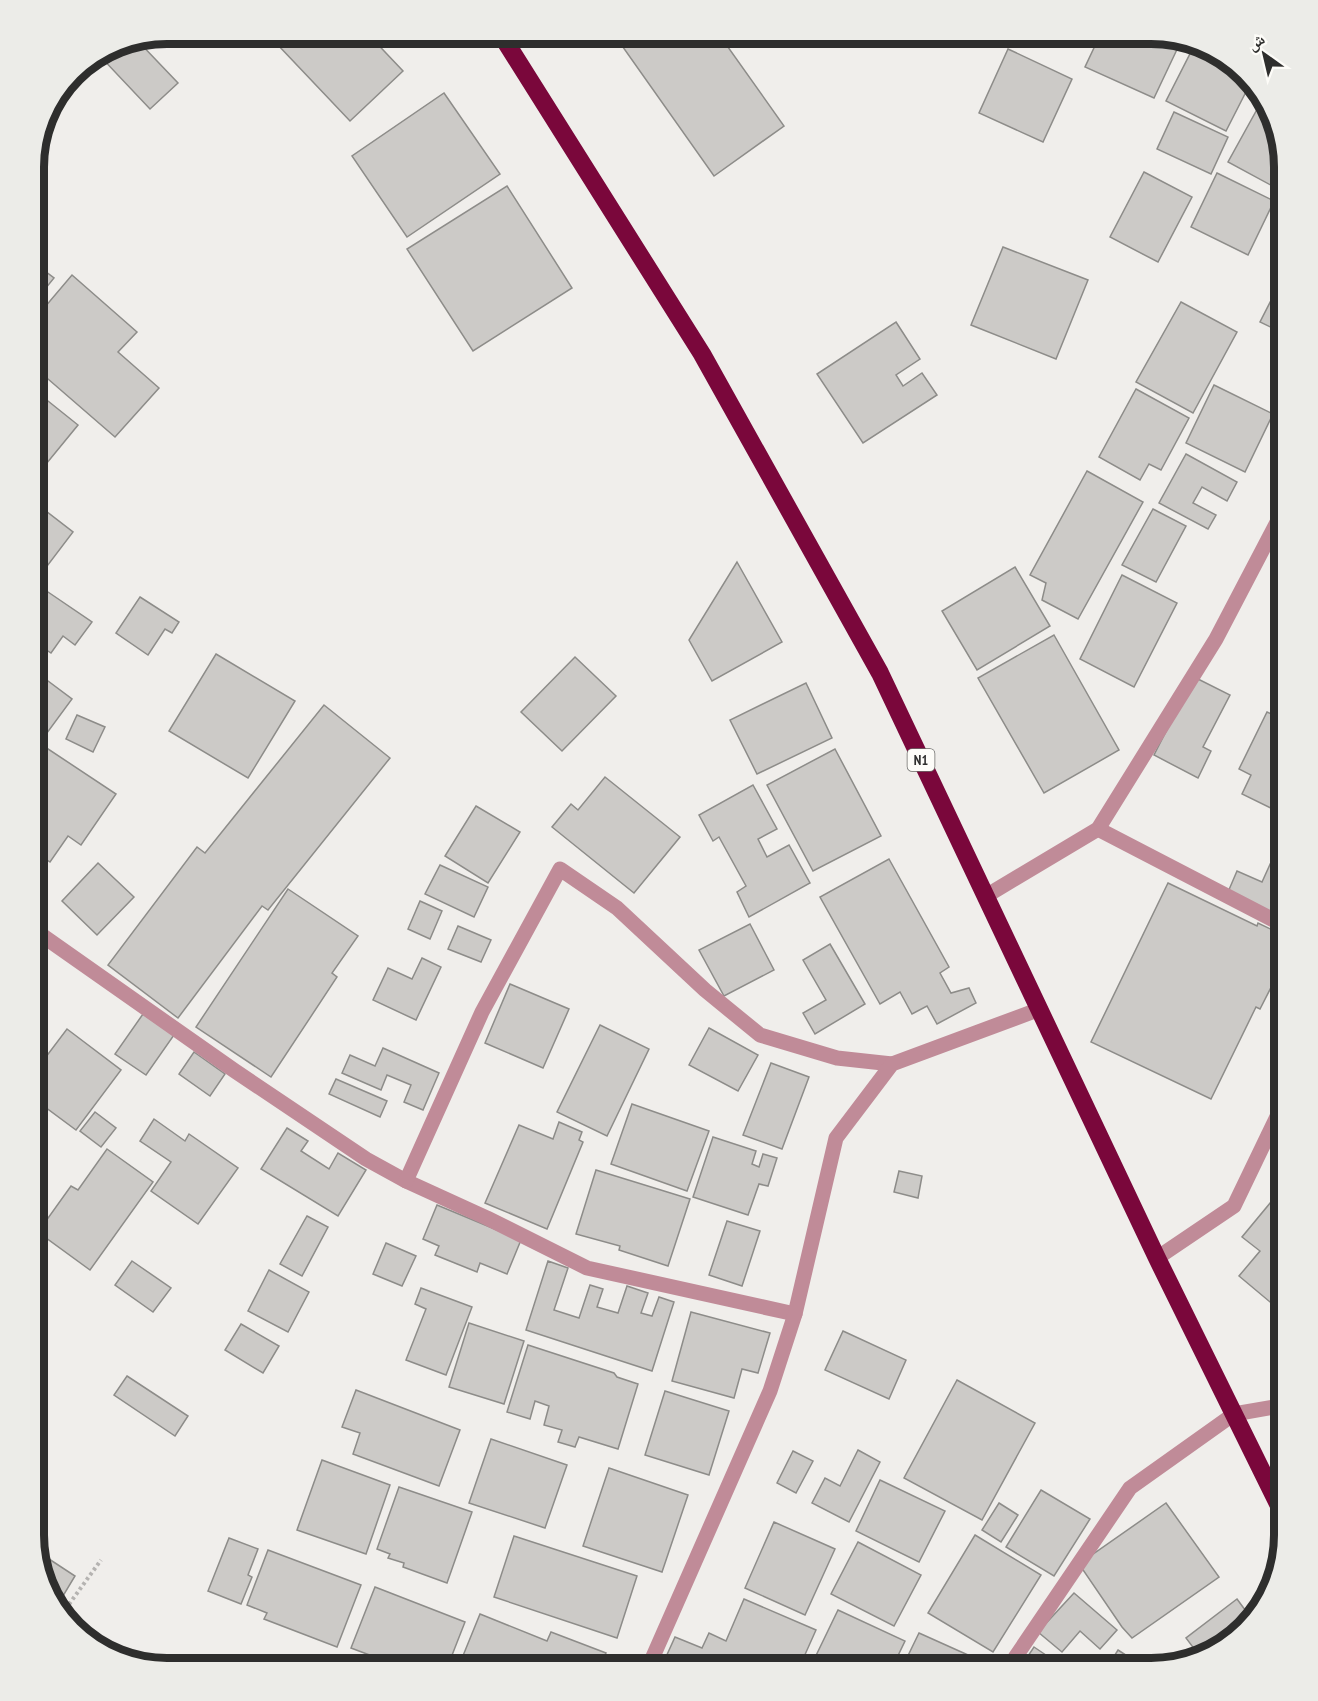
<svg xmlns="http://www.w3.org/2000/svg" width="1318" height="1701" viewBox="0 0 1318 1701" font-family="'PT Sans Narrow','Noto Naskh Arabic',sans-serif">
<rect width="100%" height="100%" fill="#f0eeeb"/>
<g fill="#cccac7" stroke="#8d8c89" stroke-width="1.5">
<path d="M289,33H367L403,71L350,121L277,44Z"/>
<path d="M613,33H718L784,126L714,176Z"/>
<path d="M1101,33H1160L1181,41L1154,98L1085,67Z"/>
<path d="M136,39L178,83L150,109L98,54L116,43Z"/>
<path d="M1195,44L1218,51L1251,82L1226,131L1166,101Z"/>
<path d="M1008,49L1072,79L1043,142L979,113Z"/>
<path d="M444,93L500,174L407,237L352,156Z"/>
<path d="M1260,104L1267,108L1285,167V176L1278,189L1228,162Z"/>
<path d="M1174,112L1228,137L1211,174L1157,149Z"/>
<path d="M1144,172L1192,197L1158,262L1110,237Z"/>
<path d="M1217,173L1274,201L1248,255L1191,227Z"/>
<path d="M507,186L572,288L473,351L407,249Z"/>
<path d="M1003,247L1088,280L1056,359L971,325Z"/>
<path d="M33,262L54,278L33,304Z"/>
<path d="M1285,273V305L1283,309L1285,310V334L1260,322Z"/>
<path d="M72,275L137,332L118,352L159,388L115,437L33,366V321Z"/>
<path d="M1181,302L1237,332L1193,413L1136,382Z"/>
<path d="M896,322L920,359L896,375L903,386L922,373L937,395L863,443L817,374Z"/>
<path d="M1214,385L1273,414L1245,472L1186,443Z"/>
<path d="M33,389L78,425L33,480Z"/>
<path d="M1136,389L1189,418L1161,470L1149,464L1140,480L1099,457Z"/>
<path d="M1186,454L1237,482L1227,501L1202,487L1193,503L1216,515L1208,529L1159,503Z"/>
<path d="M1087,471L1143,502L1078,619L1042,600L1046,583L1030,575Z"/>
<path d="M33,501L73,532L38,578L33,574Z"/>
<path d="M1153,509L1186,526L1156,582L1122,565Z"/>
<path d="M737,562L782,642L712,681L689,640Z"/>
<path d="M1015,567L1050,626L977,670L942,611Z"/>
<path d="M1122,575L1177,603L1134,687L1080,659Z"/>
<path d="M48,592L92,622L75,645L63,636L51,653L33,641V613Z"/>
<path d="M140,597L179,622L172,633L165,629L148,655L116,633Z"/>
<path d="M1054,635L1119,750L1044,793L978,678Z"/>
<path d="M1285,642V668L1275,662Z"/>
<path d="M216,654L295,701L248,778L169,731Z"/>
<path d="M575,657L616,696L562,751L521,712Z"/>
<path d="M33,658L42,665L36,672L72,699L44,737L33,729Z"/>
<path d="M1194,677L1230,695L1203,747L1211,751L1198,778L1154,755Z"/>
<path d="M806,683L832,738L757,774L730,720Z"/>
<path d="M324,705L390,758L268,910L262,906L178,1018L108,965L197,847L205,853Z"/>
<path d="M1267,712L1285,720V815L1242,794L1251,775L1239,769Z"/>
<path d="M77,715L105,727L93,752L66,739Z"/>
<path d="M33,739L116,794L81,845L68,836L50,862L41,856L33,868Z"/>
<path d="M835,749L881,836L813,871L767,785Z"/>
<path d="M605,777L680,837L634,893L552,827L571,804L578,810Z"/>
<path d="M753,785L777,829L758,839L767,857L789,845L810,883L749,917L737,892L746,886L719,837L713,841L699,815Z"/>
<path d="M476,806L520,832L488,883L445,856Z"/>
<path d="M889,859L949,967L940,973L951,993L969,988L976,1003L937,1024L927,1006L912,1014L900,992L880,1004L820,897Z"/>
<path d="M1272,860L1285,866V918L1228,892L1237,871L1262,882Z"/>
<path d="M98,863L134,897L97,935L62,901Z"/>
<path d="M440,865L488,887L474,917L425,894Z"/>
<path d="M33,873L44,881L35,895L33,893Z"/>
<path d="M1168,883L1257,926L1258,923L1285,936V960L1260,1009L1256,1007L1211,1099L1091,1042Z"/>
<path d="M288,889L358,936L332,973L337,977L271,1077L196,1027Z"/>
<path d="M420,901L442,911L430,939L408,929Z"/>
<path d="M750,924L774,970L724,996L699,950Z"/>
<path d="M458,926L491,940L481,962L448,949Z"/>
<path d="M830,944L865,1004L815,1034L803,1013L826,1000L803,960Z"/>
<path d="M422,958L441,967L416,1020L373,1000L388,968L412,979Z"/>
<path d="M510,984L569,1009L543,1068L485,1043Z"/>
<path d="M143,1014L174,1035L146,1075L115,1054Z"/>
<path d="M600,1025L649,1049L607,1136L557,1112Z"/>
<path d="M709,1028L758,1055L738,1091L689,1065Z"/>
<path d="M67,1029L121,1070L76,1130L33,1098V1074Z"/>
<path d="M383,1048L439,1073L423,1110L404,1102L411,1085L387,1075L381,1090L342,1073L350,1055L375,1066Z"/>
<path d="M194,1052L225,1074L210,1096L179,1074Z"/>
<path d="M771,1063L809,1077L782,1149L743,1135Z"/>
<path d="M336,1079L387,1101L380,1117L329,1094Z"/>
<path d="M632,1104L709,1131L687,1191L611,1164Z"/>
<path d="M95,1112L116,1128L101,1147L80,1131Z"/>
<path d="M154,1119L185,1141L189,1134L238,1168L198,1224L151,1191L171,1162L140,1141Z"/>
<path d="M559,1122L582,1132L579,1140L583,1142L547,1229L485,1203L519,1125L553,1139Z"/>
<path d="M287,1128L308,1141L301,1151L329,1169L338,1153L366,1170L338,1216L261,1169Z"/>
<path d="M713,1137L756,1151L752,1164L759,1167L763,1154L777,1158L768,1186L759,1184L748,1215L693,1197Z"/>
<path d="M107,1149L153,1182L90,1270L38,1232L71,1186L78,1190Z"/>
<path d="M596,1170L690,1199L668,1266L619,1250L620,1246L576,1234Z"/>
<path d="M899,1171L922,1176L918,1198L894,1192Z"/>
<path d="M1285,1185V1308L1282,1312L1239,1276L1260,1251L1242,1237Z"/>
<path d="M437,1205L521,1240L507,1274L480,1263L477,1272L435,1255L439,1246L423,1239Z"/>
<path d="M307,1216L328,1227L302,1276L280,1264Z"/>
<path d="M727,1221L760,1231L742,1286L709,1275Z"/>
<path d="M386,1243L416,1256L402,1286L373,1274Z"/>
<path d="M132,1261L171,1288L153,1312L115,1285Z"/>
<path d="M548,1261L568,1268L554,1310L579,1318L590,1285L603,1289L597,1307L618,1313L627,1286L648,1293L641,1313L652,1316L659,1297L674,1302L652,1371L526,1330Z"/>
<path d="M269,1270L309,1292L288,1332L248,1311Z"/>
<path d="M421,1288L472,1307L446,1375L406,1360L426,1309L415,1304Z"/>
<path d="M691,1312L770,1333L758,1373L742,1369L734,1398L672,1381Z"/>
<path d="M469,1323L524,1341L504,1404L449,1387Z"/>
<path d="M241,1324L279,1346L263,1373L225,1350Z"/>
<path d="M843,1331L906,1360L889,1399L825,1370Z"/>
<path d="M528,1345L614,1373L617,1377L638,1384L618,1449L579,1437L575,1447L558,1442L562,1430L544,1425L549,1406L535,1401L530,1419L507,1412Z"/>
<path d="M127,1376L188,1416L175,1436L114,1395Z"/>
<path d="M957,1380L1035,1423L982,1520L904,1478Z"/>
<path d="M356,1390L460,1430L439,1486L353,1454L360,1433L342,1427Z"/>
<path d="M665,1391L729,1411L709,1475L645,1455Z"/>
<path d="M491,1439L567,1465L545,1528L469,1503Z"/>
<path d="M858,1450L880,1462L849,1522L812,1503L825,1478L840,1486Z"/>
<path d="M793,1451L813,1461L796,1493L777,1483Z"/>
<path d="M322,1460L390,1485L366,1554L297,1530Z"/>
<path d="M609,1468L688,1495L662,1572L583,1546Z"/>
<path d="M880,1480L945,1511L919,1562L856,1531Z"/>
<path d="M399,1487L472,1512L447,1583L403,1567L404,1563L388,1558L390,1554L377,1549Z"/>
<path d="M1041,1490L1090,1519L1054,1576L1006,1547Z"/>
<path d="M999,1503L1018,1515L1001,1542L982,1530Z"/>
<path d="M1166,1503L1219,1577L1132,1638L1122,1627L1079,1564Z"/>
<path d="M774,1522L835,1549L805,1615L745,1588Z"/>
<path d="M975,1535L1041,1575L993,1652L928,1613Z"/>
<path d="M514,1536L637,1576L617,1638L494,1597Z"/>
<path d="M229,1538L258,1549L248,1575L252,1577L241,1604L208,1591Z"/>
<path d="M858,1542L921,1575L894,1626L831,1594Z"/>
<path d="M268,1550L361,1585L337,1647L264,1619L267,1613L247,1605Z"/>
<path d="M49,1559L75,1576L63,1596L49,1587L43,1568Z"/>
<path d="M375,1587L465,1622L447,1668H404L351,1648Z"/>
<path d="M1074,1593L1117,1630L1100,1649L1080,1631L1062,1652L1038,1632Z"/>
<path d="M744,1599L816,1630L799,1668H661L675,1637L702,1648L709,1633L726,1641Z"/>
<path d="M1237,1599L1251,1618L1225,1646L1198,1654L1186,1638Z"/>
<path d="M838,1610L905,1641L892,1668H810Z"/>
<path d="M480,1614L547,1641L551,1632L606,1653L600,1668H458Z"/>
<path d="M919,1633L997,1668H902Z"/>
<path d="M1034,1647L1065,1668H1020Z"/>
<path d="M1118,1650L1138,1663L1135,1668H1112L1108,1666Z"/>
</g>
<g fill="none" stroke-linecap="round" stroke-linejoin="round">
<path stroke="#b5b3b1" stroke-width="4" stroke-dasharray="3 3" stroke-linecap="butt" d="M62,1614L101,1560"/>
<path stroke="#c08b98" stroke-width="15" d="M1268,1136L1285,1150"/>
<g stroke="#c08b98" stroke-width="15">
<path d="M1098,829L1285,926"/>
<path d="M986,896L1098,829L1216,639L1285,507"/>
<path d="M33,929L235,1071L366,1159L406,1181L487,1218L587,1268L795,1314"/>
<path d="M406,1181L482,1012L560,869L617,908L705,990L760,1035L837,1058L892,1064"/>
<path d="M1157,1258L1234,1206L1285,1100"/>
<path d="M648,1668L770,1391L795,1314L836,1138L892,1064L1040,1009"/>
<path d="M1008,1668L1130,1488L1234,1414L1285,1405"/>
</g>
<path stroke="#7a073b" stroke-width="18" d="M500,33L702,354L880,673L1157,1258L1285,1518"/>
</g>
<g text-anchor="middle" stroke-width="4.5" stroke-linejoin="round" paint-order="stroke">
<rect fill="#fdfcf8" stroke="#6c6c6a" stroke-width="1.5" x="907.5" y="749" width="27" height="22" rx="4.5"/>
<g font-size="14" font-weight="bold" fill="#2e2e2d">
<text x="921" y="765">N1</text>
</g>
</g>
<path d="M0 0H1318V1701H0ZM167 44H1151A123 123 0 0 1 1274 167V1535A123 123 0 0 1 1151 1658H167A123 123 0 0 1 44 1535V167A123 123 0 0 1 167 44Z" fill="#ecece8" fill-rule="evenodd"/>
<path fill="none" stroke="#2e2e2d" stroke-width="8" d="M167 44H1151A123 123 0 0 1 1274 167V1535A123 123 0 0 1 1151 1658H167A123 123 0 0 1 44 1535V167A123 123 0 0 1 167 44Z"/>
<g transform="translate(1264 54) rotate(326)" stroke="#fdfcf8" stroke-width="4.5" paint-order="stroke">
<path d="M0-4.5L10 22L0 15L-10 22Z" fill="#2e2e2d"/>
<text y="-9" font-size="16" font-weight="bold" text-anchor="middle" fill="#2e2e2d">ش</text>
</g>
</svg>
